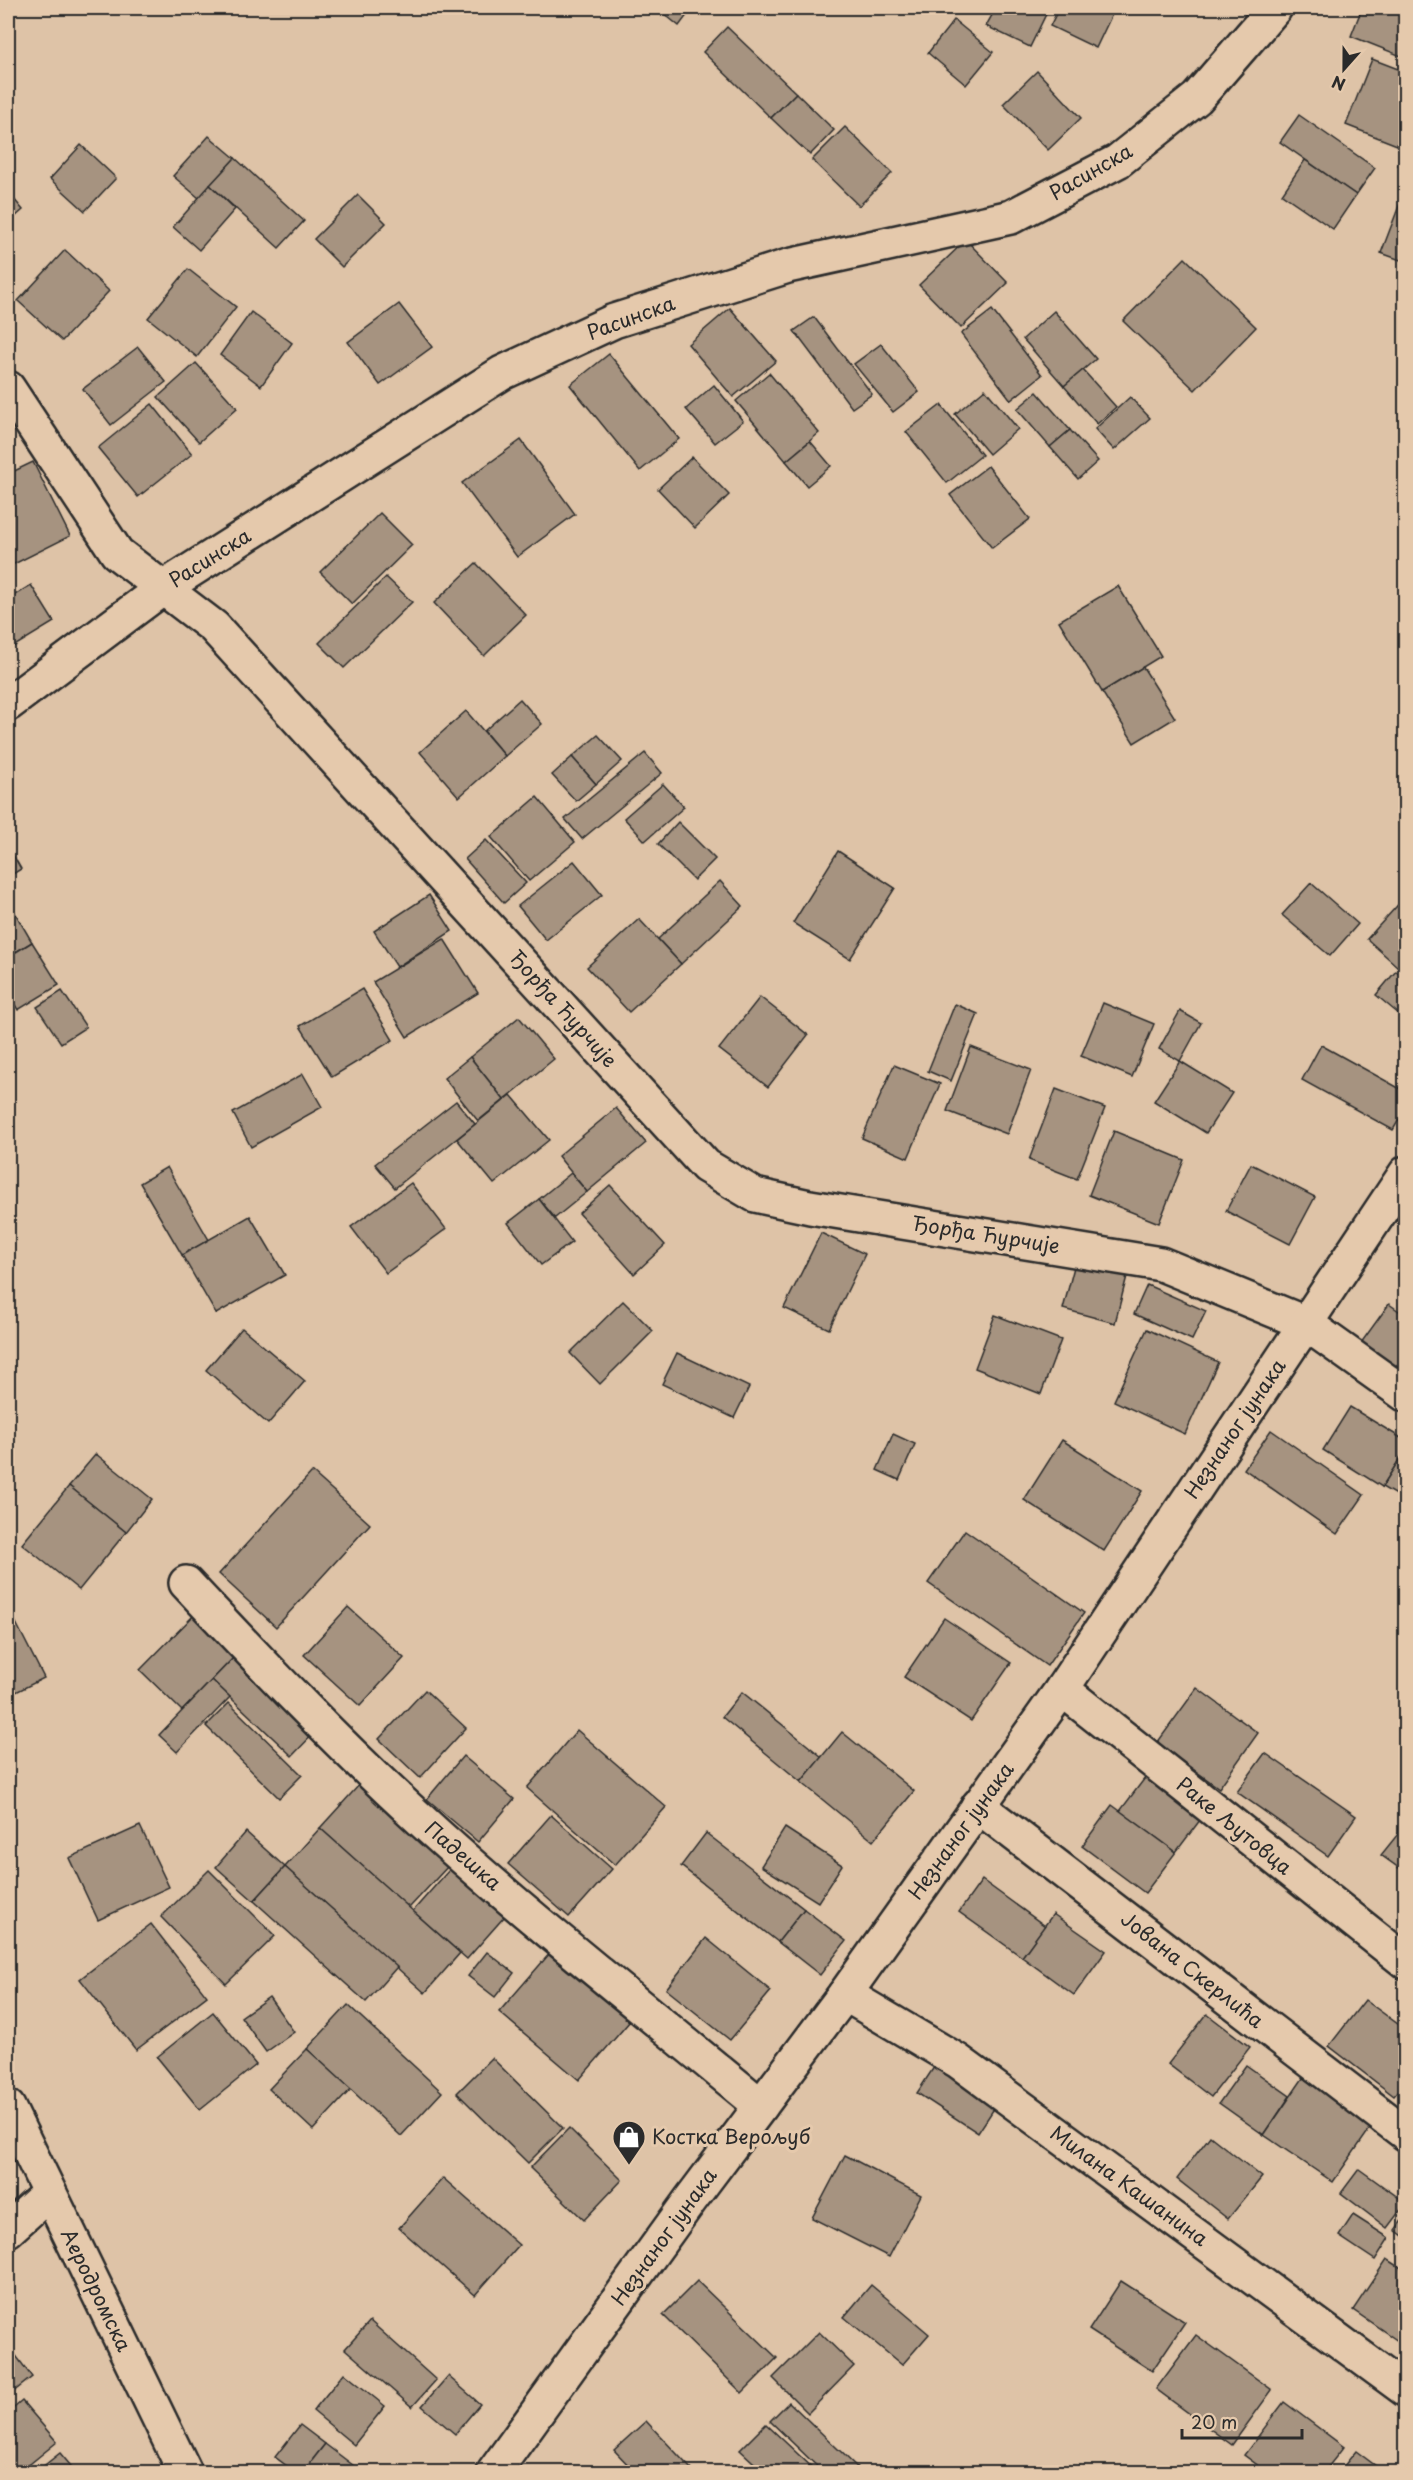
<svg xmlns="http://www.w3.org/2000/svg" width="1413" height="2480" viewBox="0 0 1413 2480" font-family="'Playpen Sans',sans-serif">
<rect width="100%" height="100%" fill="#dec3a7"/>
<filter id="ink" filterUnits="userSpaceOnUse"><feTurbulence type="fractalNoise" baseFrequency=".0167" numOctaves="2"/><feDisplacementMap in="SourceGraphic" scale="12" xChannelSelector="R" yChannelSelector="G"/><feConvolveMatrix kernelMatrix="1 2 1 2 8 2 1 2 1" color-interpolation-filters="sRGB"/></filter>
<g filter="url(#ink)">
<g fill="#a69380" stroke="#2b2b2b" stroke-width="1.5">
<path d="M657,8H680L688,14L679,26Z"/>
<path d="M996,8H1049L1030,47L986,26Z"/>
<path d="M1059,8H1115L1096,48L1050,26Z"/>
<path d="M1362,8H1406V58L1351,36Z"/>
<path d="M954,20L993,52L966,85L928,53Z"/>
<path d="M727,27L796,93L771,118L703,52Z"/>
<path d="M1372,59L1406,72V124L1397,145L1346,125Z"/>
<path d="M1037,71L1081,118L1048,150L1003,104Z"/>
<path d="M796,93L834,130L810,155L771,118Z"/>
<path d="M1299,115L1375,168L1356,195L1280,142Z"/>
<path d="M845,127L892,173L859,206L812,160Z"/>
<path d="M209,136L235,158L199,198L173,176Z"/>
<path d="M81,145L116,178L85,211L50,179Z"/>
<path d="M1406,146V168L1398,165Z"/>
<path d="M235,158L304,221L279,248L210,185Z"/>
<path d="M1305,160L1356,195L1333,229L1282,194Z"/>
<path d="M210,185L235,209L199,250L173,227Z"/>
<path d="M1405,190L1406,191V262L1381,253Z"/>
<path d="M8,192L23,210L8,223Z"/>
<path d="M358,195L386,223L342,267L314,239Z"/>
<path d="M966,240L1008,283L961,328L919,285Z"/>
<path d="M65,250L109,291L62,341L18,301Z"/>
<path d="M1185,258L1256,327L1195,390L1123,321Z"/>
<path d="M188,269L236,307L197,357L148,318Z"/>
<path d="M399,304L432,347L380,385L348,342Z"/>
<path d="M730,308L776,361L733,397L688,344Z"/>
<path d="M992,310L1042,375L1011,400L961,334Z"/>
<path d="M1054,311L1096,359L1064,386L1023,339Z"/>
<path d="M251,312L292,343L261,386L220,355Z"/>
<path d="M814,317L872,394L852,408L794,331Z"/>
<path d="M881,344L919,392L893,412L854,364Z"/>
<path d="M138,347L166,382L111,425L83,389Z"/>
<path d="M609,354L679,439L640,471L570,385Z"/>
<path d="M196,363L237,408L199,442L158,397Z"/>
<path d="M1083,370L1116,407L1097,424L1064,386Z"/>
<path d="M769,373L819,433L786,461L736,401Z"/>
<path d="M714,385L743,421L715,443L686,409Z"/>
<path d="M985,389L1018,429L989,454L955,414Z"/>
<path d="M1037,392L1070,430L1050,447L1017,409Z"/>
<path d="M1130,397L1150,418L1114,450L1095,429Z"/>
<path d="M152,404L192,454L138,497L98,448Z"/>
<path d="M941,405L982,455L947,483L906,432Z"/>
<path d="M1070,430L1098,461L1078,479L1050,447Z"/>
<path d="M521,440L575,514L517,557L462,483Z"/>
<path d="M810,441L831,466L807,486L786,461Z"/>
<path d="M692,457L729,495L695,528L658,489Z"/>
<path d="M33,462L70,536L8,567V474Z"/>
<path d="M988,466L1030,519L992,548L950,495Z"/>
<path d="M380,513L412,545L352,604L320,572Z"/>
<path d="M476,563L526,615L484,656L434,603Z"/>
<path d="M386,577L412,602L344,668L319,643Z"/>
<path d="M31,585L54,622L8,650V599Z"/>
<path d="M1118,586L1161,656L1102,692L1059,621Z"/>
<path d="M1143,667L1175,718L1134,743L1102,692Z"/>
<path d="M520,699L542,724L505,756L484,731Z"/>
<path d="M466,711L505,756L459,797L420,752Z"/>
<path d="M598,735L622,761L596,784L572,757Z"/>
<path d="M645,753L662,773L582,839L565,819Z"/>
<path d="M572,757L596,784L576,801L552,775Z"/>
<path d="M663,784L684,807L645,841L624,818Z"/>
<path d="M537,797L575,842L529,881L491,837Z"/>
<path d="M678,822L715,859L694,880L658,844Z"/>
<path d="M486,840L526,883L504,903L465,859Z"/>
<path d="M8,846L21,869L8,877Z"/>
<path d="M838,851L895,888L850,959L793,923Z"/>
<path d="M574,861L602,895L546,940L518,906Z"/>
<path d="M720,881L743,906L681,964L658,939Z"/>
<path d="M1311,883L1358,924L1330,956L1282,915Z"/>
<path d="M429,895L452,931L397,967L374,931Z"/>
<path d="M1406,896V958L1398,967L1367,939Z"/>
<path d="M11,906L32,942L9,956L8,908Z"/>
<path d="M639,919L681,964L629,1012L587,967Z"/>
<path d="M444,939L478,993L407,1037L373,982Z"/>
<path d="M32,942L59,985L18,1010L8,993V957Z"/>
<path d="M1396,971L1406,979V1020L1376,995Z"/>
<path d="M362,989L393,1040L332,1077L300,1026Z"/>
<path d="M62,991L86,1027L61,1043L37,1007Z"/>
<path d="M760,997L808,1035L768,1087L719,1049Z"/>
<path d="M1103,1003L1154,1024L1132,1077L1081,1056Z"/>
<path d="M955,1004L978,1014L951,1081L928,1071Z"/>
<path d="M1180,1011L1201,1023L1180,1061L1159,1049Z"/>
<path d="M519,1017L554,1059L504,1100L470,1057Z"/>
<path d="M1321,1045L1406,1092V1108L1393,1130L1302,1080Z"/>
<path d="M971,1047L1031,1070L1007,1134L947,1111Z"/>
<path d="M470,1057L504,1100L478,1121L444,1078Z"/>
<path d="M1180,1061L1232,1093L1206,1133L1154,1101Z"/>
<path d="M894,1065L940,1084L908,1158L862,1138Z"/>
<path d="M303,1074L322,1107L251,1147L233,1113Z"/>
<path d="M1056,1089L1105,1108L1077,1179L1029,1160Z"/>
<path d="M511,1095L549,1140L494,1184L457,1139Z"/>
<path d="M456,1101L475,1124L395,1188L375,1164Z"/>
<path d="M616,1108L646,1143L587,1192L558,1156Z"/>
<path d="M1114,1131L1184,1160L1159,1223L1089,1195Z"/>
<path d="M1251,1164L1315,1197L1290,1244L1226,1211Z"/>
<path d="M167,1167L209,1240L182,1255L140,1183Z"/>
<path d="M571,1173L587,1192L555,1218L539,1199Z"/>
<path d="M411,1183L446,1229L386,1273L351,1227Z"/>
<path d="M610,1185L665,1245L634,1274L579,1213Z"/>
<path d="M539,1199L572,1242L541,1265L508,1223Z"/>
<path d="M250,1216L285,1275L216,1314L182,1255Z"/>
<path d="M821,1233L865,1254L829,1329L784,1308Z"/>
<path d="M1075,1263L1127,1276L1115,1323L1063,1309Z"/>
<path d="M1147,1285L1206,1311L1192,1340L1134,1314Z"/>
<path d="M623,1301L653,1331L600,1384L570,1353Z"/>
<path d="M1389,1304L1406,1316V1381L1358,1347Z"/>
<path d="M995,1315L1061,1340L1041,1394L975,1368Z"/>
<path d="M242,1328L305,1381L268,1424L206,1370Z"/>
<path d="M1147,1329L1218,1362L1185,1434L1114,1401Z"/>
<path d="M677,1353L749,1387L734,1418L662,1384Z"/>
<path d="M1350,1407L1406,1441V1449L1382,1487L1323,1450Z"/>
<path d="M1271,1430L1364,1495L1337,1534L1244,1469Z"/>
<path d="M893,1434L915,1444L899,1480L877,1470Z"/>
<path d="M1062,1440L1142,1491L1104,1551L1024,1500Z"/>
<path d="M1406,1449V1501L1382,1487Z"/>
<path d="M96,1454L152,1499L126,1532L69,1486Z"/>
<path d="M312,1472L370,1524L276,1627L219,1574Z"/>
<path d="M69,1486L126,1532L79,1590L22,1544Z"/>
<path d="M965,1530L1084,1613L1047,1666L928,1583Z"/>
<path d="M8,1607L44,1678L8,1696Z"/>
<path d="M348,1607L404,1658L360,1706L304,1655Z"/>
<path d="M196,1613L238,1653L182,1711L140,1670Z"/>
<path d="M944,1618L1011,1663L971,1721L904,1677Z"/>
<path d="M240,1651L319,1728L292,1756L212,1680Z"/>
<path d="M212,1680L230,1697L177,1752L159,1735Z"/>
<path d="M1197,1688L1258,1733L1219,1788L1157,1743Z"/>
<path d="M425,1690L466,1728L420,1778L379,1739Z"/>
<path d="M742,1692L822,1757L801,1782L722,1717Z"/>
<path d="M229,1703L302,1775L279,1798L206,1726Z"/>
<path d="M577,1730L666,1807L615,1865L527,1788Z"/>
<path d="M842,1732L914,1791L873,1841L801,1782Z"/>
<path d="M1265,1753L1356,1816L1328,1856L1237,1792Z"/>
<path d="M463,1756L514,1799L478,1842L427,1799Z"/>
<path d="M1151,1770L1207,1811L1176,1852L1120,1811Z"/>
<path d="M360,1784L449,1865L409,1908L320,1828Z"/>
<path d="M1112,1805L1176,1852L1145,1893L1082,1846Z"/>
<path d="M551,1815L612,1869L569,1917L508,1864Z"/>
<path d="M1406,1824V1873L1381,1855Z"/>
<path d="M140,1826L169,1887L98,1920L69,1858Z"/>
<path d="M320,1828L460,1953L425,1993L285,1867Z"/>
<path d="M785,1828L842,1865L818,1902L761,1866Z"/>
<path d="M246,1832L285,1867L254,1901L216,1867Z"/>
<path d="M706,1833L804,1909L778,1942L681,1866Z"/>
<path d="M285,1867L397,1967L366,2002L254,1901Z"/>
<path d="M450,1869L505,1916L467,1959L413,1911Z"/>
<path d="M209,1870L275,1936L226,1984L161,1917Z"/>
<path d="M982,1880L1045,1926L1022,1957L959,1912Z"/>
<path d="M804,1909L846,1941L820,1975L778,1942Z"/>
<path d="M1053,1914L1106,1951L1074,1995L1022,1957Z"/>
<path d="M151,1924L207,1996L136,2050L80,1979Z"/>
<path d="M706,1938L771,1991L730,2040L666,1989Z"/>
<path d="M487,1952L514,1973L495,1997L468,1976Z"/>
<path d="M551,1952L630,2021L579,2080L499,2012Z"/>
<path d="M269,1997L294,2032L266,2052L241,2017Z"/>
<path d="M1365,2000L1406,2030V2082L1394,2096L1329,2046Z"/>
<path d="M348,2005L442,2092L401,2136L307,2049Z"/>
<path d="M213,2012L256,2065L200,2110L157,2057Z"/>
<path d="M1207,2014L1250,2047L1211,2097L1168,2064Z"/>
<path d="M307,2049L351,2089L313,2130L269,2089Z"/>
<path d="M492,2058L563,2128L528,2163L457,2093Z"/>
<path d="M938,2061L999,2101L978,2133L917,2093Z"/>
<path d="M1246,2065L1290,2096L1264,2135L1219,2103Z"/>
<path d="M1303,2078L1372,2126L1333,2182L1264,2135Z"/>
<path d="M569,2128L622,2180L584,2220L530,2168Z"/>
<path d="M1210,2136L1262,2177L1228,2219L1177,2179Z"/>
<path d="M845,2155L921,2195L889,2257L812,2218Z"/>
<path d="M1359,2169L1406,2203L1387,2228L1341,2193Z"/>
<path d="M443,2178L519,2245L475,2295L399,2228Z"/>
<path d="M1353,2215L1389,2238L1375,2260L1339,2236Z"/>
<path d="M1406,2215V2238L1395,2230Z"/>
<path d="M1387,2259L1406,2271V2329L1398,2341L1353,2310Z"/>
<path d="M697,2281L777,2358L742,2393L663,2315Z"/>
<path d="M1121,2281L1185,2322L1152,2371L1089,2330Z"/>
<path d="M871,2285L929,2334L902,2365L844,2317Z"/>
<path d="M370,2321L436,2380L412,2407L345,2349Z"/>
<path d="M819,2332L854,2366L808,2413L773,2378Z"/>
<path d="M1196,2335L1272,2390L1232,2445L1156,2389Z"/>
<path d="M8,2345L32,2377L8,2396Z"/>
<path d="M344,2373L385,2406L354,2445L313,2411Z"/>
<path d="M448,2376L480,2404L455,2434L422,2406Z"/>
<path d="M22,2401L57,2442L20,2472H8V2413Z"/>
<path d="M789,2402L862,2472H823L770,2421Z"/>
<path d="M1284,2402L1344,2447L1324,2472H1267L1244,2455Z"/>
<path d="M646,2421L694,2472H635L614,2450Z"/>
<path d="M766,2424L817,2472H764L740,2450Z"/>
<path d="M300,2425L325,2444L303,2472H295L275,2457Z"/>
<path d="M325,2444L362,2472H303Z"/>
<path d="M1356,2451L1384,2472H1339Z"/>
<path d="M60,2453L76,2472H36Z"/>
</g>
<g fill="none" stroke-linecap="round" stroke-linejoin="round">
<g stroke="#2b2b2b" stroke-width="38">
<g id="minor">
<path d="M8,388L117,553L214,627L706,1166L755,1195L810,1207L1161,1264L1305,1323L1406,1395"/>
<path d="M8,704L163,588L502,373L614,321L788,266L1011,217L1118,161L1197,98L1275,8"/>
<path d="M186,1583C262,1664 338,1744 420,1819C529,1919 647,2011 761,2106"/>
<path d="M1062,1689L1406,1962"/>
<path d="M978,1806L1406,2134"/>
<path d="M845,1994L958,2061L1406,2390"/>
<path d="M8,2107L185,2472"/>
<path d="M8,2230L49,2193"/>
<path d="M494,2472L691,2199L845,1994L1062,1689L1406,1173"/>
</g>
</g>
<use href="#minor" stroke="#e5c9ac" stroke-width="33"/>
</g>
</g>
<defs>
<g id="shop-pin" transform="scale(1.725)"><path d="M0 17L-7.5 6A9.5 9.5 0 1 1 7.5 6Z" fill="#2b2b2b" stroke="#e5c9ac"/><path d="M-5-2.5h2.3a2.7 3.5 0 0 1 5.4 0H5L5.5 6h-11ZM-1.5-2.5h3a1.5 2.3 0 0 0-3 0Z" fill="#fff"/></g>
</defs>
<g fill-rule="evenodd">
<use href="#shop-pin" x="629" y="2137"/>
</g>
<g text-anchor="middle" stroke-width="6" stroke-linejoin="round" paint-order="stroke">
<g font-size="20" fill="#2b2b2b" stroke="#e5c9ac">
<text transform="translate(1091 172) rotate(-30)" y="7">Расинска</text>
<text transform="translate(631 318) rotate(-20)" y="7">Расинска</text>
<text transform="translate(210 558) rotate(-32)" y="7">Расинска</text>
<text transform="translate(563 1009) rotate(48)" y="7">Ђорђа Ћурчије</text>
<text transform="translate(986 1235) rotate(9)" y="7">Ђорђа Ћурчије</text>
<text transform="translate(1235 1429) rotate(-56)" y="7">Незнаног јунака</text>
<text transform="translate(1234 1826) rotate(39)" y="7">Раке Љутовца</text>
<text transform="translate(961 1831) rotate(-54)" y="7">Незнаног јунака</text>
<text transform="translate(463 1856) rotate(41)" y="7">Падешка</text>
<text transform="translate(1192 1970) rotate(38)" y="7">Јована Скерлића</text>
<text transform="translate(1129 2186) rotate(36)" y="7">Милана Кашанина</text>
<text transform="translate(664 2237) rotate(-54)" y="7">Незнаног јунака</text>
<text transform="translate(96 2290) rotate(64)" y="7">Аеродромска</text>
</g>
<g font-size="20" fill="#2b2b2b" stroke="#e5c9ac" text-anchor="start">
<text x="652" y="2144">Костка Верољуб</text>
</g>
</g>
<rect width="1413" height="2480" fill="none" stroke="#e5c9ac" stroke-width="30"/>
<rect x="15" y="15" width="1383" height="2450" fill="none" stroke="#2b2b2b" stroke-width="2" filter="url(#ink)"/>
<g transform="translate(1344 69) rotate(201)" stroke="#e5c9ac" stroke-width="4.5" paint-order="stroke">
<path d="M0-4.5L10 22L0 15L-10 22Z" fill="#2b2b2b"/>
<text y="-9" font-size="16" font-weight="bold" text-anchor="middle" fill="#2b2b2b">N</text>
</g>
<path d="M1182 2429v9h120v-9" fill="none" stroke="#2b2b2b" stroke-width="3"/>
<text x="1191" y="2429" font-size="18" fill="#2b2b2b" stroke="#e5c9ac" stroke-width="4.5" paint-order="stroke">20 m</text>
</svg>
